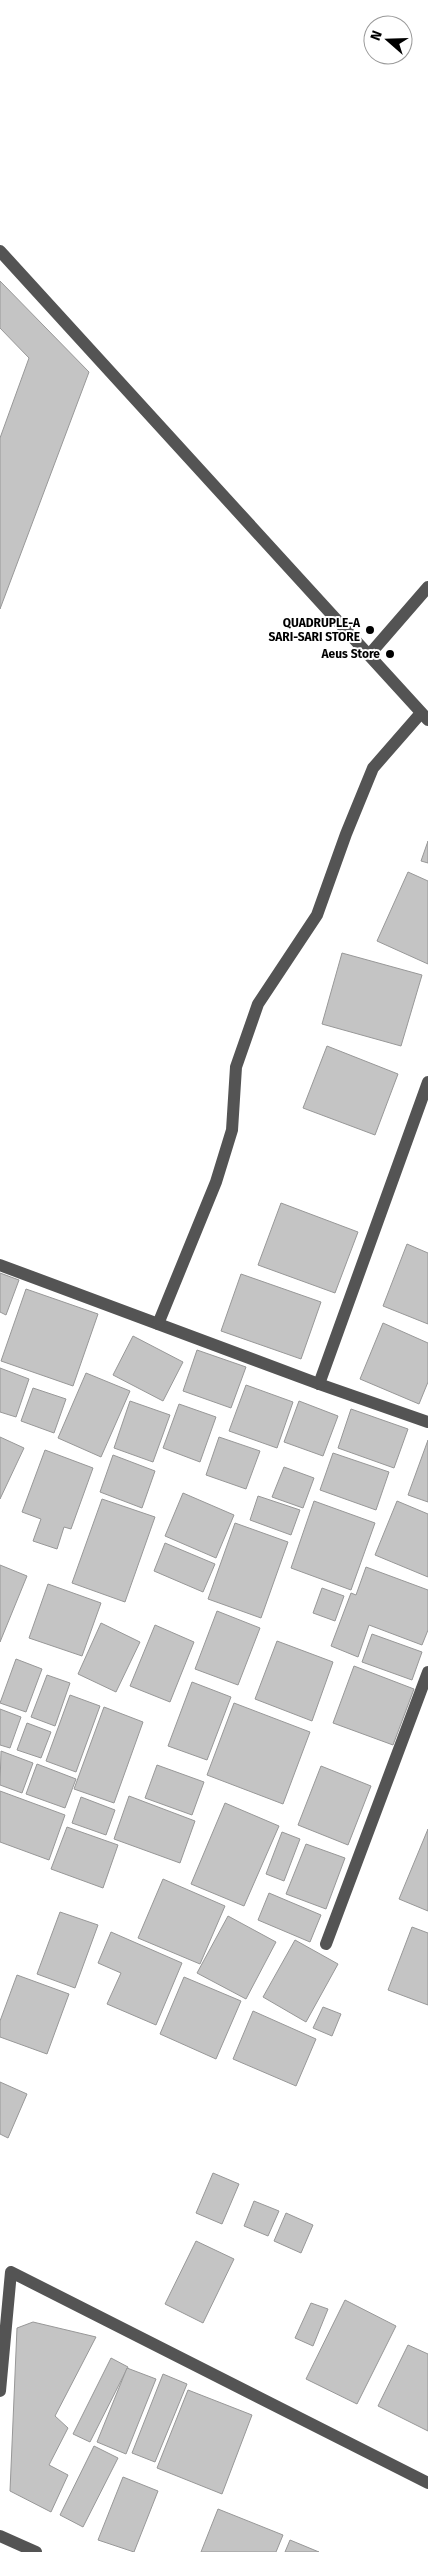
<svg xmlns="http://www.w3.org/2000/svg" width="428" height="2552" viewBox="0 0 428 2552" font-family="'Fira Sans',sans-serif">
<rect width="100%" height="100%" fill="#fff"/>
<g fill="#c4c4c4" stroke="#989898">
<path d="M0,281L89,372L0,609V438L29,358L0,328Z"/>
<path d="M428,841V863L421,861Z"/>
<path d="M408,872L428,881V964L377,941Z"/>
<path d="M342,953L422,975L401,1046L322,1024Z"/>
<path d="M327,1046L398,1074L375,1135L303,1108Z"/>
<path d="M281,1203L358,1232L335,1293L258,1265Z"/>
<path d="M407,1244L428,1253V1324L383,1306Z"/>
<path d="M0,1273L19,1280L6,1315L0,1312Z"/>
<path d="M241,1274L321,1302L301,1359L221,1331Z"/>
<path d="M26,1289L98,1314L73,1386L1,1361Z"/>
<path d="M383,1323L428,1343V1382L419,1404L360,1379Z"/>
<path d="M133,1336L183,1362L163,1401L113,1375Z"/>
<path d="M197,1350L246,1367L231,1408L183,1391Z"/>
<path d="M0,1368L29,1379L16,1417L0,1412Z"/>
<path d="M86,1373L130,1391L101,1457L58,1438Z"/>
<path d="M246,1385L293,1402L277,1448L229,1431Z"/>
<path d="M33,1388L66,1399L54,1433L21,1421Z"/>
<path d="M130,1401L170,1415L153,1462L114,1448Z"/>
<path d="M299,1401L338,1416L323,1456L284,1442Z"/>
<path d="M179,1404L216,1417L200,1462L163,1448Z"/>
<path d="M351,1409L408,1429L394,1468L338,1448Z"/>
<path d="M0,1437L24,1448L0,1499Z"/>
<path d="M219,1437L260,1451L246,1489L206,1475Z"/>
<path d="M428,1440V1502L408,1495Z"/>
<path d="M45,1450L93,1468L71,1529L64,1527L57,1549L33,1541L41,1519L22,1512Z"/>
<path d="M333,1453L389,1472L376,1510L320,1490Z"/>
<path d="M113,1455L155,1471L142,1508L100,1492Z"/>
<path d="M284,1467L314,1478L303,1508L272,1497Z"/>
<path d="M183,1493L234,1515L216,1558L165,1536Z"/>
<path d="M258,1496L300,1510L291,1535L250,1520Z"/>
<path d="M102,1499L155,1517L125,1602L72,1583Z"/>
<path d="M314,1501L375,1523L351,1590L291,1568Z"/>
<path d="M397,1501L428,1514V1577L375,1555Z"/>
<path d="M235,1523L288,1542L261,1618L208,1599Z"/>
<path d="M165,1543L215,1564L203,1592L154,1571Z"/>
<path d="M0,1565L27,1576L0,1642Z"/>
<path d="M366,1567L428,1590V1630L422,1645L369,1625L358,1657L331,1646L351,1593L356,1595Z"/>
<path d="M48,1584L101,1603L82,1656L29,1638Z"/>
<path d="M322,1588L344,1596L335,1621L313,1613Z"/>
<path d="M217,1611L260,1628L238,1685L195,1669Z"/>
<path d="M101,1623L140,1642L116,1692L78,1674Z"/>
<path d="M155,1625L194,1642L170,1702L130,1686Z"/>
<path d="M372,1634L422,1652L412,1680L362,1662Z"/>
<path d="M277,1641L333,1662L312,1721L255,1699Z"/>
<path d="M16,1659L42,1669L26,1712L0,1703Z"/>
<path d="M354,1666L414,1689L393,1745L333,1723Z"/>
<path d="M47,1675L70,1683L55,1726L31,1717Z"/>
<path d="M192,1682L231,1697L207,1760L168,1746Z"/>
<path d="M70,1695L100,1706L76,1772L46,1761Z"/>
<path d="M234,1703L310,1732L283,1804L207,1775Z"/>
<path d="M104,1707L143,1722L114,1803L74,1789Z"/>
<path d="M0,1709L21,1717L10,1748L0,1745Z"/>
<path d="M27,1723L51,1732L41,1758L17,1750Z"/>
<path d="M1,1751L33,1763L22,1793L0,1785Z"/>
<path d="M37,1764L76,1779L65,1808L26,1794Z"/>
<path d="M157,1765L204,1782L192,1815L145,1798Z"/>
<path d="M321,1766L371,1786L348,1845L298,1825Z"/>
<path d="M0,1791L65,1815L49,1860L0,1842Z"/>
<path d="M129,1796L195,1821L180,1863L114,1839Z"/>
<path d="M81,1797L115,1810L106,1835L72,1823Z"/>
<path d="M225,1803L279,1826L244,1906L191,1884Z"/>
<path d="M67,1827L118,1845L103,1888L51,1869Z"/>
<path d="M428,1829V1911L399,1899Z"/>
<path d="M282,1832L300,1839L284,1881L266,1874Z"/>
<path d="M306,1844L345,1858L326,1909L286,1894Z"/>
<path d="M163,1879L225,1906L200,1964L138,1938Z"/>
<path d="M269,1893L321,1915L310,1942L258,1920Z"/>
<path d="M60,1912L98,1925L75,1988L37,1974Z"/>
<path d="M228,1916L276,1942L246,1999L197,1973Z"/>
<path d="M412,1927L428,1933V2005L388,1990Z"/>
<path d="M111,1932L182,1963L156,2025L107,2004L121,1973L98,1963Z"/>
<path d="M295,1940L338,1964L306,2022L263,1997Z"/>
<path d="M17,1975L69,1994L47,2054L0,2037V2021Z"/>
<path d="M184,1977L241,2001L216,2059L160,2034Z"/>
<path d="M323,2007L341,2014L332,2036L313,2028Z"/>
<path d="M253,2011L316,2039L296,2086L233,2059Z"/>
<path d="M0,2082L27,2094L8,2138L0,2134Z"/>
<path d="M213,2173L239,2184L222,2224L196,2213Z"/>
<path d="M254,2201L279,2211L268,2236L244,2226Z"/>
<path d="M286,2213L313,2225L301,2253L274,2241Z"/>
<path d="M196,2241L234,2259L203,2323L165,2304Z"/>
<path d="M345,2300L396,2326L357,2404L306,2379Z"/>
<path d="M311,2303L328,2309L313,2346L295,2338Z"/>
<path d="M33,2322L96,2337L55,2416L68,2428L49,2465L68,2475L51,2512L10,2491L17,2328Z"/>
<path d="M408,2345L428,2354V2431L378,2406Z"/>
<path d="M111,2358L128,2367L90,2442L73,2434Z"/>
<path d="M127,2368L156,2379L126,2454L97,2442Z"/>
<path d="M163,2374L187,2384L155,2462L132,2453Z"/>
<path d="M188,2390L252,2415L222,2494L157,2468Z"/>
<path d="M94,2446L118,2458L83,2527L60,2515Z"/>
<path d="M123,2477L158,2491L134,2552L98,2540Z"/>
<path d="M218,2509L283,2535L276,2552H201Z"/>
<path d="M290,2540L319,2552H285Z"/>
</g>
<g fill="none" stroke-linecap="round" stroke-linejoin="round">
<g stroke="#545454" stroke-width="12">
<path d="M0,251L428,720"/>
<path d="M369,655L428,587"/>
<path d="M0,1265L319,1384L428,1422"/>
<path d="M158,1324L216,1182L232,1130L236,1067L258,1004L317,915L346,834L373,768L421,713"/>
<path d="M319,1384L428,1082"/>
<path d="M326,1944L428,1672"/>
<path d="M0,2391L11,2272L428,2483"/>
<path d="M0,2536L36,2552"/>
</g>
</g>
<g fill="#000" stroke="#fff" stroke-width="2">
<circle cx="370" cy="630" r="5"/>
<circle cx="390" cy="654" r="5"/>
</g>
<g text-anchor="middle" stroke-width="4" stroke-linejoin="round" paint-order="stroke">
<g font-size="12" font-weight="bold" fill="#000" stroke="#fff" text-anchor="end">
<text x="360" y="627">QUADRUPLE-A<tspan x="360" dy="14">SARI-SARI STORE</tspan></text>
<text x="380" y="658">Aeus Store</text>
</g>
</g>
<g transform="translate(388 40) rotate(290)"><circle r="24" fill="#ffffff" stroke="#999999"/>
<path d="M0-4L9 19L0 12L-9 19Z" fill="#000000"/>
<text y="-8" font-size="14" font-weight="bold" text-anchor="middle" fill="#000000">N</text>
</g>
</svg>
